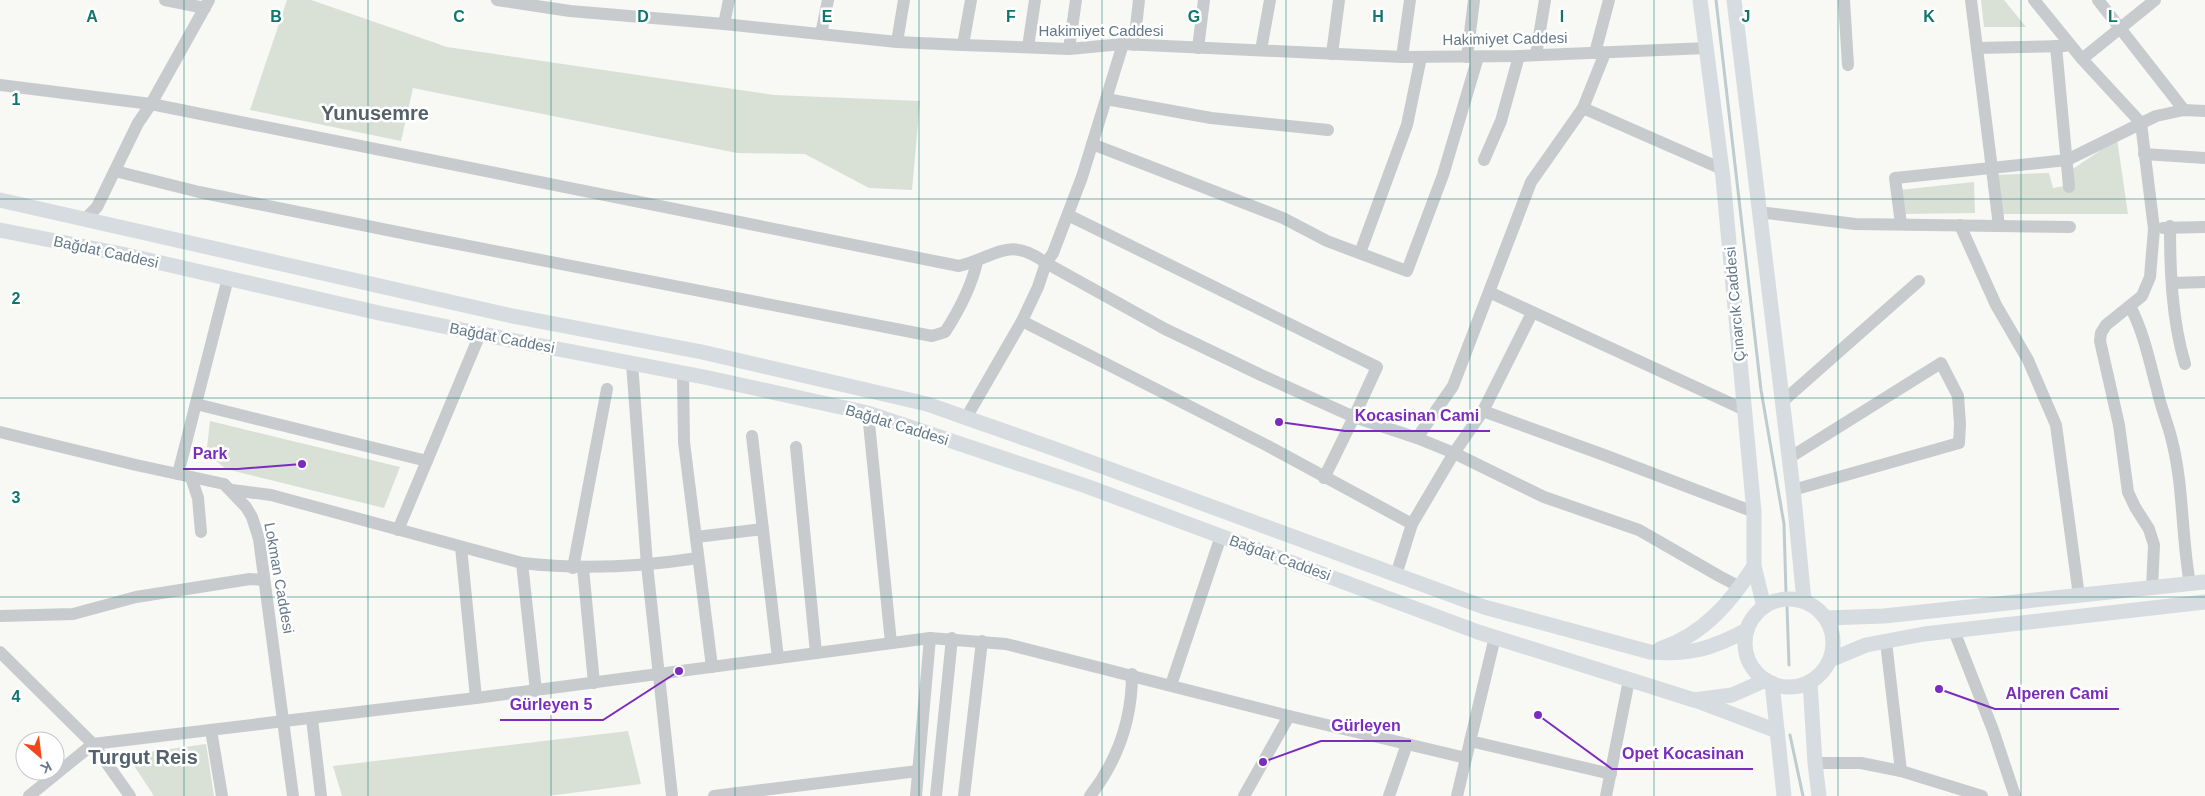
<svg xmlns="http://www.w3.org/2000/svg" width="2205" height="796" viewBox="0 0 2205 796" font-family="Arial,sans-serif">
<rect width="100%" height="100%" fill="#f8f8f4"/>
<g fill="#d9e0d5">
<path d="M287,0H311L447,47L774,95L920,101L912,190L869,188L805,154L737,153L413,88L401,141L250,110Z"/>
<path d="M1981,0H2004L2026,27H1984Z"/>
<path d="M2117,139L2128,214H1998L1993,175L2049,173L2053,188L2071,185L2067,173Z"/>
<path d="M1974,182L1975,213L1902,214L1899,190Z"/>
<path d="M210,421L400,467L384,508L226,469L215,460L207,448Z"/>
<path d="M628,731L641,784L548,796H342L333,766Z"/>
<path d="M206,744L214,796H154L127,755Z"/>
</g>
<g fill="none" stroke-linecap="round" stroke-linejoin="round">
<g stroke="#becbcf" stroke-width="3">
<path d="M1716,0L1761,390L1784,524L1786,593"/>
<path d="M1787,606L1789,665"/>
<path d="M1790,735L1803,796"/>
</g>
<g stroke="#c7cbce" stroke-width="12">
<path d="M165,0L205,8"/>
<path d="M497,0L570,11L724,24L897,42L963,45L1069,49L1123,44L1402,57L1519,56L1707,48"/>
<path d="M1844,0L1848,65"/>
<path d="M1971,0L1999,226"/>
<path d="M2034,0L2082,59L2141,123L2154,229L2150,277L2142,296L2106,325L2101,333L2100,341L2119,425L2128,492L2135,507L2149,529L2154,545L2152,588"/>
<path d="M2098,0L2184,110"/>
<path d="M724,24L729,0"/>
<path d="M821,34L828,0"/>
<path d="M897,42L904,0"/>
<path d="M963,45L971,0"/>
<path d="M1134,45L1139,0"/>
<path d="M2056,46L2069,187"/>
<path d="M1028,47L1035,0"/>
<path d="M1198,48L1204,0"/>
<path d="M1977,48L2065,46"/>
<path d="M1069,49L1076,0"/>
<path d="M1261,50L1270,0"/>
<path d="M1595,53L1609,0"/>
<path d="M1332,54L1339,0"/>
<path d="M1536,55L1545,0"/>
<path d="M1402,57L1410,0"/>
<path d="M1467,57L1474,0"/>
<path d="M2082,59L2155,0"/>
<path d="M0,85L151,104L209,0"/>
<path d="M1106,99L1211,118L1328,130"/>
<path d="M1583,108L1722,169"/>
<path d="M1092,144L1283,218L1327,241L1407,271L1443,175L1478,57"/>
<path d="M2144,154L2205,158"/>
<path d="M1484,160L1501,121L1519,56"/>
<path d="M115,171L199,192L417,236L932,336L945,332C960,309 971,288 977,262"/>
<path d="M1759,212L1855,224L2070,227"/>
<path d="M1068,215L1377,367L1354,417L1324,478"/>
<path d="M85,219L97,207L138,123L151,104L959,266C996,257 1009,235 1046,263L1165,329L1261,375L1354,417L1417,438L1454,453L1544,497L1639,530L1719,576L1740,587"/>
<path d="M1901,224L1895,178L2067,160L2156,116L2184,110L2205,111"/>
<path d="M1960,225L1996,305L2028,360L2056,425L2079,596"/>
<path d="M2170,226C2170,272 2172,320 2185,364"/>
<path d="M2163,228L2205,227"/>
<path d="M1360,253L1407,125L1421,57"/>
<path d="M2173,283L2205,282"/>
<path d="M1489,292L1745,410"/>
<path d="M2130,306C2144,333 2149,360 2157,389C2160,405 2167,421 2171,437C2184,485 2181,535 2190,584"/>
<path d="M1022,321L1266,445L1412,524L1396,575"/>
<path d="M632,363L647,565L672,796"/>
<path d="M683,373L684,442L712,667"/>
<path d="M1782,402L1919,281"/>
<path d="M196,404L427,461"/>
<path d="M1483,411L1604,455L1754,512"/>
<path d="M868,413L891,643"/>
<path d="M966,418L1022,321L1038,287L1046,263L1053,253L1082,177L1123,44"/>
<path d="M0,432L136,465L224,484L246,507L252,517L259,539L293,796"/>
<path d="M752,436L778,658"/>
<path d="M1417,438L1453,386L1531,182L1583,108L1605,53"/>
<path d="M796,447L816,653"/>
<path d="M1789,458L1941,363L1958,396L1960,424L1959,443L1793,490"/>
<path d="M178,474L228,278"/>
<path d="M191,477L198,498L201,532"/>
<path d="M232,490L271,495L522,563C582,570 639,567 698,558"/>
<path d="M1412,524L1454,453L1483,411L1532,313"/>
<path d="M398,530L480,334"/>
<path d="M696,537L763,529"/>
<path d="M461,547L476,698"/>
<path d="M522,563L536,691"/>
<path d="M573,568L607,389"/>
<path d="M583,568L594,683"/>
<path d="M1,616L73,614L136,597L250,579L264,580"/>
<path d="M1954,631L1993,730L2015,796"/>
<path d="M1886,642L1901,771"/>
<path d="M0,652L93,744L130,796"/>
<path d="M1171,685L1221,536"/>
<path d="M312,719L321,796"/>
<path d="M211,730L222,796"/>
<path d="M1470,741L1611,774"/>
<path d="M1815,763H1861L1901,771L1982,796"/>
<path d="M29,796L93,744L476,698L930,638L1006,644L1289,716L1466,758"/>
<path d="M714,796L918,771"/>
<path d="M916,796L930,638"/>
<path d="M936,796L952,638"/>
<path d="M964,796L982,641"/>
<path d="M1090,796C1118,760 1132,720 1132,674"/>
<path d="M1244,796L1289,716"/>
<path d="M1389,796L1407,744"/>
<path d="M1457,796L1495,637"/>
<path d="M1606,796L1629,680"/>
</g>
<g stroke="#d6dce0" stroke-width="15">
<path d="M1700,0L1723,178L1754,512V566L1764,607"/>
<path d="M1734,0L1794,498L1804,601"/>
<path d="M0,200L508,315L702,352L927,404L1055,449L1484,607L1650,652C1691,655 1711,649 1747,630"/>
<path d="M0,230L122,254L379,313L516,341L704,377L868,413L1086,486L1478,632L1694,700L1732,695L1766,680"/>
<circle cx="1789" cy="643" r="44"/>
<path d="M1826,618L1884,616L2205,582"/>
<path d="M1660,649C1703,635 1731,602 1754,566"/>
<path d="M1830,660L1866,645L1924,634L2205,602"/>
<path d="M1810,682L1815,763L1819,796"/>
<path d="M1772,683L1784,796"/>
<path d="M1695,700L1777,731"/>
</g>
</g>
<path fill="none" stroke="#0f766e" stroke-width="1" stroke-opacity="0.55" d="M184,0V796M368,0V796M551,0V796M735,0V796M919,0V796M1102,0V796M1286,0V796M1470,0V796M1654,0V796M1838,0V796M2021,0V796M0,199H2205M0,398H2205M0,597H2205"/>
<g text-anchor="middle" stroke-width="5" stroke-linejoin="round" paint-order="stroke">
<g font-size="15" fill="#647988" stroke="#fff">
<text x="1101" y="36">Hakimiyet Caddesi</text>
<text transform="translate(1505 39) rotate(-1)" y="5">Hakimiyet Caddesi</text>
<text transform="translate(106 252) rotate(12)" y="5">Bağdat Caddesi</text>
<text transform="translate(1735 304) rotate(-95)" y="5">Çınarcık Caddesi</text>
<text transform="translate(502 338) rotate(11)" y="5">Bağdat Caddesi</text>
<text transform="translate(897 425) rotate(17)" y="5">Bağdat Caddesi</text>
<text transform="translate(1280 558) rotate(20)" y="5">Bağdat Caddesi</text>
<text transform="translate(279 578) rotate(80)" y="5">Lokman Caddesi</text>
</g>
<g font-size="20" font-weight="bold" fill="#53626c" stroke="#fff">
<text x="375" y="120">Yunusemre</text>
<text x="143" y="764">Turgut Reis</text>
</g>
</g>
<g font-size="16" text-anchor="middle" font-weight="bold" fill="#0f766e" stroke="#fff" stroke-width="5" stroke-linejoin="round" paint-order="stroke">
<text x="92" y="22">A</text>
<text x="276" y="22">B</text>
<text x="459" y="22">C</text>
<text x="643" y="22">D</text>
<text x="827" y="22">E</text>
<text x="1011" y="22">F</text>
<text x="1194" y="22">G</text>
<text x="1378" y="22">H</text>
<text x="1562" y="22">I</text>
<text x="1746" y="22">J</text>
<text x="1929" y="22">K</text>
<text x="2113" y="22">L</text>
<text x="16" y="105">1</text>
<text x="16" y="304">2</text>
<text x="16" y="503">3</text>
<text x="16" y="702">4</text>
</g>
<path fill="none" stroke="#7b2cbf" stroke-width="2" d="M1279 422L1345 431H1490M302 464L238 469H183M1939 689L1995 709H2119M679 671L603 720H500M1263 762L1321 741H1411M1538 715L1612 769H1753"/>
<g fill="#7b2cbf" stroke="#fff" stroke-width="2">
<circle cx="1279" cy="422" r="5"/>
<circle cx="302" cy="464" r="5"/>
<circle cx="1939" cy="689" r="5"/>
<circle cx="679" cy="671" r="5"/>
<circle cx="1263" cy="762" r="5"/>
<circle cx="1538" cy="715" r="5"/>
</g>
<g font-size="16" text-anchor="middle" font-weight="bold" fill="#7b2cbf" stroke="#fff" stroke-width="5" stroke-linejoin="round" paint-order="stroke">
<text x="1417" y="421">Kocasinan Cami</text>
<text x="210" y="459">Park</text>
<text x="2057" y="699">Alperen Cami</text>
<text x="551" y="710">Gürleyen 5</text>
<text x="1366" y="731">Gürleyen</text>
<text x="1683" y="759">Opet Kocasinan</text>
</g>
<g transform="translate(40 756) rotate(152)"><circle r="24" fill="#ffffff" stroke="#c1c9cf"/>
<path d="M0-4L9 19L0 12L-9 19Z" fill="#f1471b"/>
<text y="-8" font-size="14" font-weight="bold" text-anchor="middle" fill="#647988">K</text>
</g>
</svg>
